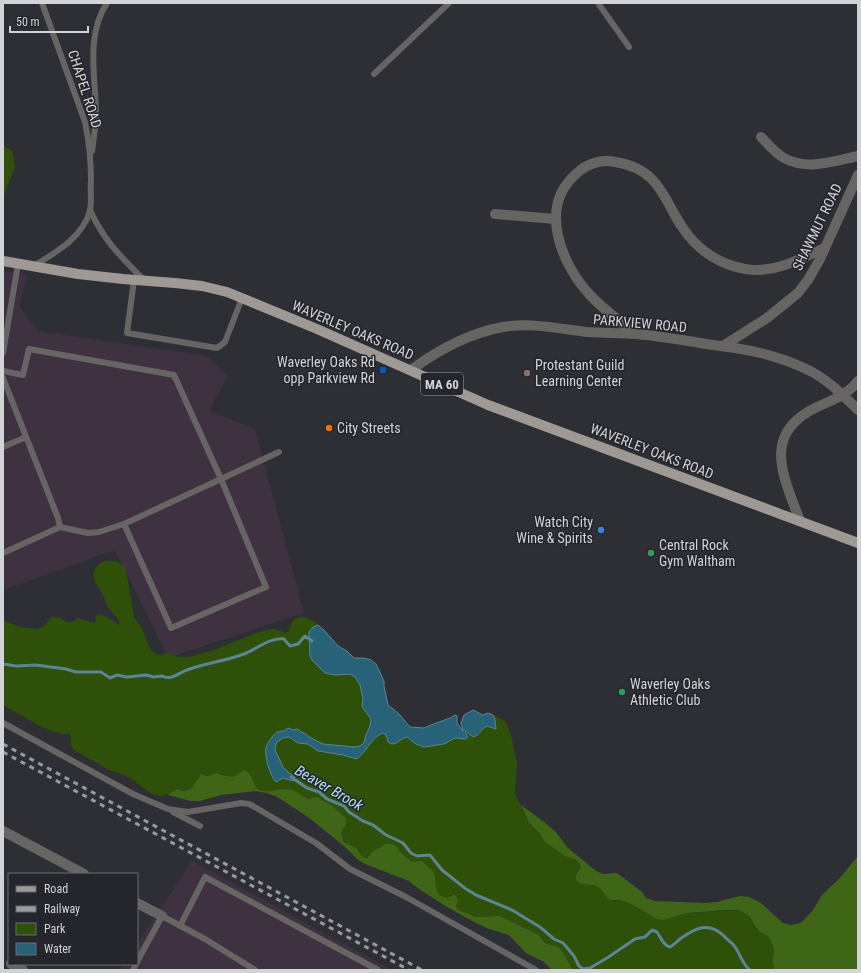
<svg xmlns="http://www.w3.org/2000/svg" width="861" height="973" viewBox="0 0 861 973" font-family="'Roboto Condensed',sans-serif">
<rect width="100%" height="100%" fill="#2e2f35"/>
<g fill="#3e3241">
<path d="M3,271L26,275L20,307L38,331L207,356L227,376L209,411L255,429L304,613L168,658L115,550L3,590Z"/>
<path d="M192,861L392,970H120L124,964H137V944Z"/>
</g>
<g fill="#2f5008">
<path d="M3,145L12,151L15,166L3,198Z"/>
<path d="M105,561H117L125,567L130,591L134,618L142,628L150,649L157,655L168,653L178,657H188L211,651L262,631L274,629L286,633C291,630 290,627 292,622C299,612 312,619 318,625L315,626L309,632L310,656L312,660L325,673L336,675L350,674L355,677L360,685L363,699L362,705L363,708L371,719L370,726L366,735L364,743L360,746L355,747L323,744L295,730L287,729L284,731L277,732C262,743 264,769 276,782L280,779L295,780C294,779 295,778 294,777C293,774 287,772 285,769C276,759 268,738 289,737L294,741L308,744L320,752L347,756L353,759C356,756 361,754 364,751C370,745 375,734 385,734L396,743L402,738L407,737L416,744L424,747L444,744L455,738L465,739L468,736L465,731H467L473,737C480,735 481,728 487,726L493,729L497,725L493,715L500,718L506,722L511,736L517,763L515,794L529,823L550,846L579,863L581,866L576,874L582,883L598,887L614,901L620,900L631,904L651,916H675L687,913L738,910L750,916L755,928L762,933L769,937L774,949L773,963L774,970H573L562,951L558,947L545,943L538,934L524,928L506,919L491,916L475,917L470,915L457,909L453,895L447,898L439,895L435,889L432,870L424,863L420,861L413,862L401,853L396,847L386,844L373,851L366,858H363C355,849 344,845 341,833L344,829L340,813L331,805L321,799H309L303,796L279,789L271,791H264L258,789L254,785L250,775L247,771L244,770L233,777L222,775L217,773C212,775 210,778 205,774L199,776C196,784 190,794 180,789C170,794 163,798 152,794L127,776L109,770L74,750L71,746V735L69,733L64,734L51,731L42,727L3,705V620L19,627L38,629L44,626L52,617L61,618L66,622H71L78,618L94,623L96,620L95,617L97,615L101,614L120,625C119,618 112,613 108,607C105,603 105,599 103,595C99,587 90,579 95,569C98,565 100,562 105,561Z"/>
</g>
<g fill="#3f6616">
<path d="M244,770C254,773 251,784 258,789C267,794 276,789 286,789C294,789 301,795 308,799L317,797L331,805L346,818V825L341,833L344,842L356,848L363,858H367L373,851L386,844H392L397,847L401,853L410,860L413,862L422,861C424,864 433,870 434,873C436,878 434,886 439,895L447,898L453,895H455L458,900L456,905L457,909L475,917L500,916L524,928L538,934L545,943L558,947L562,951L573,970H552L544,962L526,953L509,935L489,929L476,923L447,907L419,889L409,881L365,864L357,859L345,847L308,817L277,797L267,793L256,791L221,795L200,801H191L168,795L177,789L184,791L191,789L201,774L208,776L217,773L222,775L233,777Z"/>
<path d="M521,805L544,822L556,832L567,847L596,871L603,874L617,873L642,892L646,898L655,901L705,903L717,902L740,896L749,897L761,903L783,923L791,925L800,923L804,920L813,910L822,895L839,879L858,856V970H774L773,963L774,949L769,937C757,931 755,928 750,916L738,910H727L687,913L663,920L657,919L631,904L620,900H610C605,896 602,888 596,886C591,884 573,886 576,875C577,872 580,869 581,866L576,860L565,856L545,842L539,833L529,823Z"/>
</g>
<path fill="#286278" stroke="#5b8494" d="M318,625L324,630L338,646L347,651L354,658H364L371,660L376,664L384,681V686L388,705L399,714L410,727L424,728L431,725L450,718L455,715L457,716V723L463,731L461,723L464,715L473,710L483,715L488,713L493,715L495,719L496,729L487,726C481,729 480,735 473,737L466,731L465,732L468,737L466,739L455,738L444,744L424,747L416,744L407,737C401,738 397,744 392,744L388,742L386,735L383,733C370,738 366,754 356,759L343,755L318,751L308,744L298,743L289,737L283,738L277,742L275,748L276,752L283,767L289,773L294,776L295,779L293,781L283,778L276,782C270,776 264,756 266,748C267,743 274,734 277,732L284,731L288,728L293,730L297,729L313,739L323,744L355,747L360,746L364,743L366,735L370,726L371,719L363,708L362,705L363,699L360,685L355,677L350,674L336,675L325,673L312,660L310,656L309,632L313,627Z"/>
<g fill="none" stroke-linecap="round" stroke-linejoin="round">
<g stroke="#5b8494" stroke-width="3">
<path d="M3,664L16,666L36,665L66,669L76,672H101L110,678L117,675L127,677L146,675L154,677L162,676C171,681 178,673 187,670C205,663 226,661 244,654C256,649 271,637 284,639L290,646L298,644L305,636L312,641"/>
<path d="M291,777L307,788L319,792L327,799L344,806L349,812L363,821L373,825L386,835L403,843L411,853L417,856L430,855L442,870L466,889L476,895L512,910L540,927L554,939L563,943L574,956L579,966L583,969L590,968L607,958L635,939L645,937L652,930L657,932C661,938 663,945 670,947C674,945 676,942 680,939C695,928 709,921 724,936C727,940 732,942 735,947C740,954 743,965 750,970"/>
</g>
<g stroke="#676563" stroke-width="6">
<path d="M598,3L629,47"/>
<path d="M374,74L449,3"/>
<path d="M92,151C94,138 96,124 96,111C95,75 86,34 107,3"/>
<path d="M90,210C104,241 121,257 145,281"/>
<path d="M34,266C56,252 82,238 90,211C92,202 90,189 91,180C91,160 89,141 85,122L42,3"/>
<path d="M134,280L127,333L217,348L225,342L242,298"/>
<path d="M3,353L18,264"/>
<path d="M3,371L23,375L29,349L174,375L221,479L279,452"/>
<path d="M3,378L58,518L60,527L3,553"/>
<path d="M3,447L26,437"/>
<path d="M60,527L88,533L99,532L124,524L171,628L266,587L221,479L124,524"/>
<path d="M3,723L133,794L168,809L188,812L241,803L249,804L253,806L316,843L350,869L406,897L536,970"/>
<path d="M173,812L200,826"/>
<path d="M180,926L205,877L378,970"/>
<path d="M137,962L162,916L205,939L255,970"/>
<path d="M133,970L136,964"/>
</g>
<g stroke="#676563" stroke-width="10">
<path d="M761,137C768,144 775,153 784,158C807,171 835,161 858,156"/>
<path d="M495,214L555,219"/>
<path d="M636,334C621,322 604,310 590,295C561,264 538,207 576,174C586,164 601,159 615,162C668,170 664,212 694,242C710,258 731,268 753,270C779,271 802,258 825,248"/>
<path d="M723,346L767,318L798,293L808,280L820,259L858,175"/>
<path d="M411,370C438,350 470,333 503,327C531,322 560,329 587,332C603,333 619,333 635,334C662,336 687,341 713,345C746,349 773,354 804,368C825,377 842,394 858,410"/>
<path d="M800,521C784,477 760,434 817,407C832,400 848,395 858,381"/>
<path d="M3,831L84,874"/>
<path d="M137,903L162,916"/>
<path d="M11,964L23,970"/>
</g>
<path stroke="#9e9995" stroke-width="10" d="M3,261L78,274L123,279L175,283L202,286L227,292L317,329L488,405L858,543"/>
<g stroke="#999a9e" stroke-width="3" stroke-dasharray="5 5" stroke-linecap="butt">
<path d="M3,744L422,970"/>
<path d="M3,752L409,970"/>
</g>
</g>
<rect fill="#1a4fb4" stroke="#24262b" stroke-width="1.5" x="379" y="366" width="8" height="8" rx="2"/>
<circle fill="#8d6e63" stroke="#24262b" stroke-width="1.5" cx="527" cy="373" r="4"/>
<circle fill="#e8710a" stroke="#24262b" stroke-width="1.5" cx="329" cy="428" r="4"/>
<circle fill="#3f7fe0" stroke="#24262b" stroke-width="1.5" cx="601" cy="530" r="4"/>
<g fill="#2e9e5b" stroke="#24262b" stroke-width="1.5">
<circle cx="651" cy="553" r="4"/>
<circle cx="622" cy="692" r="4"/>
</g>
<g text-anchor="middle" stroke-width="3" stroke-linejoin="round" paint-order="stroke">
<rect fill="#24262b" stroke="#9e9fa3" stroke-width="1" x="421" y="373" width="42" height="22" rx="3"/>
<g font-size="13" font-weight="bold" fill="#d2d3d7">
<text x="442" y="389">MA 60</text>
</g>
<g font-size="14" fill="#d2d3d7" stroke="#24262b">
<text transform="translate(85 89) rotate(72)" y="5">CHAPEL ROAD</text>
<text transform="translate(817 227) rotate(-64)" y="5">SHAWMUT ROAD</text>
<text transform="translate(640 323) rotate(5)" y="5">PARKVIEW ROAD</text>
<text transform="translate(353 330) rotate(23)" y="5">WAVERLEY OAKS ROAD</text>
<text transform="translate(652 451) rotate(21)" y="5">WAVERLEY OAKS ROAD</text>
</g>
<g font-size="14" fill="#d2d3d7" stroke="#24262b" text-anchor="start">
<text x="375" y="367" text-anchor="end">Waverley Oaks Rd<tspan x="375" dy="16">opp Parkview Rd</tspan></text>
<text x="535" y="370">Protestant Guild<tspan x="535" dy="16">Learning Center</tspan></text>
<text x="337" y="433">City Streets</text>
<text x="593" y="527" text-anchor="end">Watch City<tspan x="593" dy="16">Wine &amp; Spirits</tspan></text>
<text x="659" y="550">Central Rock<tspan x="659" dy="16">Gym Waltham</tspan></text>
<text x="630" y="689">Waverley Oaks<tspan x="630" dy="16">Athletic Club</tspan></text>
</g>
<g font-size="15" font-style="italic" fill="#addef3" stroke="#24262b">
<text transform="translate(329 788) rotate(30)" y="5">Beaver Brook</text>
</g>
</g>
<rect width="861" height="973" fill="none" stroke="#d2d3d7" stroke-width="8"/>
<rect x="8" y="873" width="130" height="92" fill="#24262b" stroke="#6a6b70"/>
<rect x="16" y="886" width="20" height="6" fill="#9e9995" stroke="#6a6b70"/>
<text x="44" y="893" font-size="12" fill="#d2d3d7">Road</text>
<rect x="16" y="906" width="20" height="6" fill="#999a9e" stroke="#6a6b70"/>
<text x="44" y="913" font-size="12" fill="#d2d3d7">Railway</text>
<rect x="16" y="923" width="20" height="12" fill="#2f5008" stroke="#6a6b70"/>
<text x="44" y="933" font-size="12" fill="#d2d3d7">Park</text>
<rect x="16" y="943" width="20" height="12" fill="#286278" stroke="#6a6b70"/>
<text x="44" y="953" font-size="12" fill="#d2d3d7">Water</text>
<path d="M10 26v6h78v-6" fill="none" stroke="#d2d3d7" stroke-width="2"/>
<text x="16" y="26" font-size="12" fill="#d2d3d7" stroke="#24262b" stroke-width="3" paint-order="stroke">50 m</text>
</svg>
